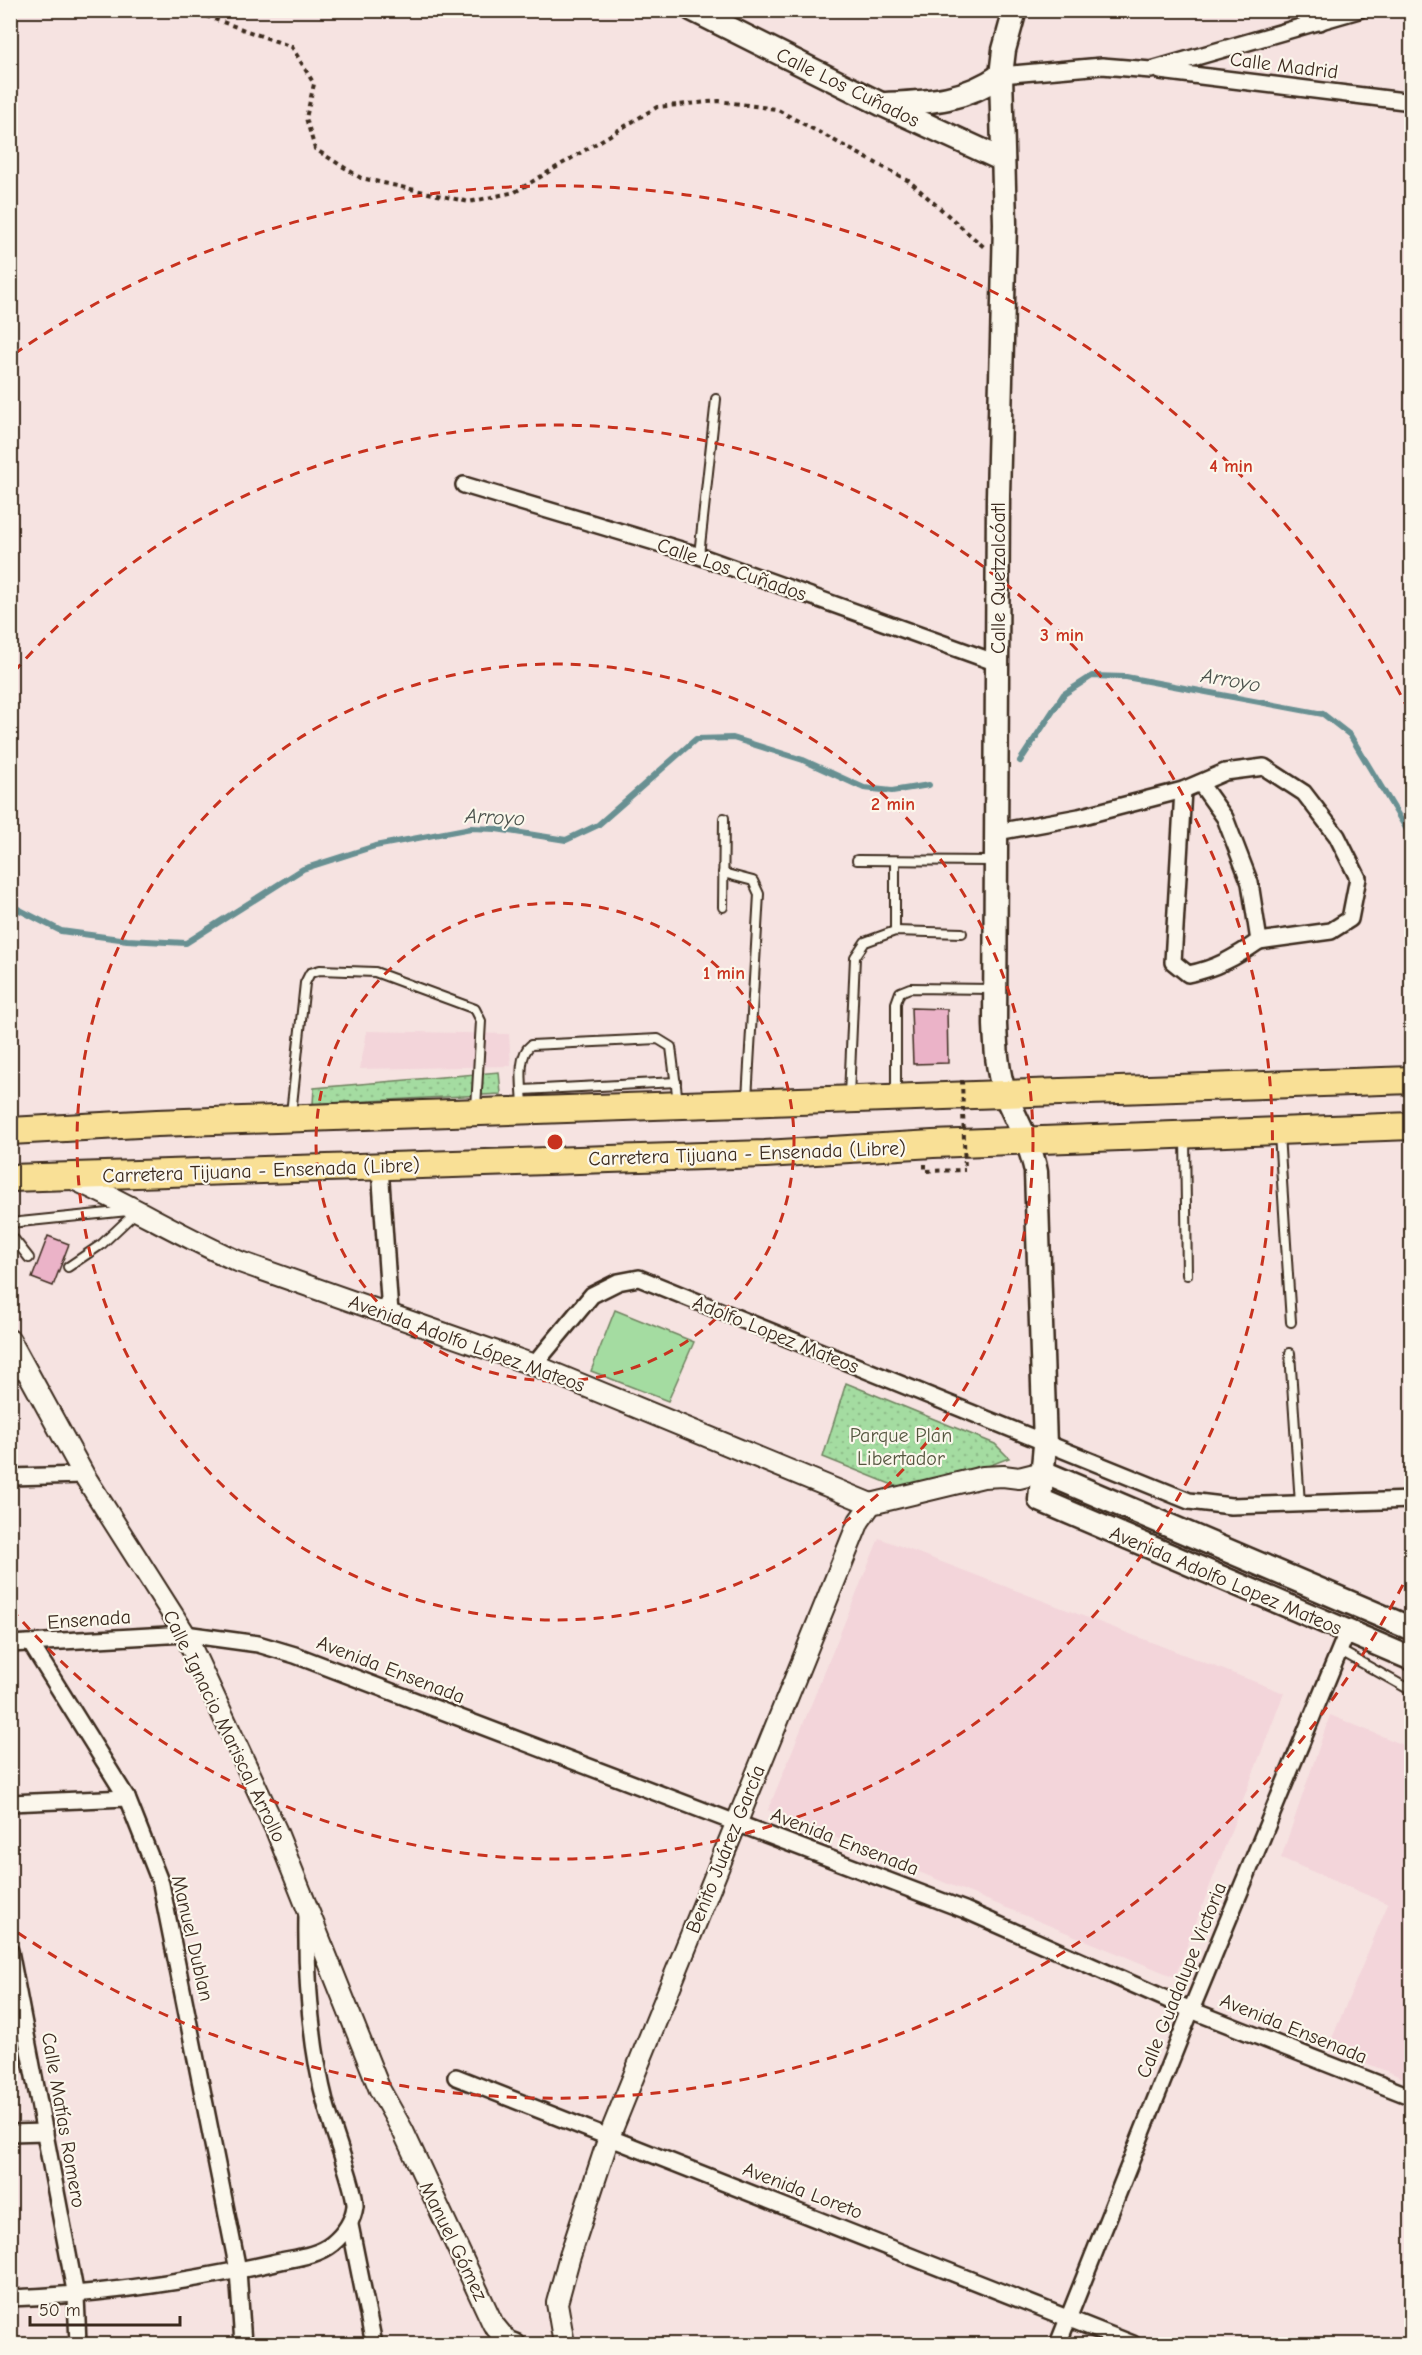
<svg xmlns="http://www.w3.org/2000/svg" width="1422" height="2355" viewBox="0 0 1422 2355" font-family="'Comic Neue',sans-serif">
<defs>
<pattern id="park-dots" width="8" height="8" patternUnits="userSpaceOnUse" patternTransform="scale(1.5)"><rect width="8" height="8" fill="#a4dca1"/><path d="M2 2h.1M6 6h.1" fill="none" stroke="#8ebd8a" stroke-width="1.8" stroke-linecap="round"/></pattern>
</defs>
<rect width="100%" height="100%" fill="#f6e3e1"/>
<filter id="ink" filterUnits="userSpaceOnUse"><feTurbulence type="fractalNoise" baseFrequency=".0167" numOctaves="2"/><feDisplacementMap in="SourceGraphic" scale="12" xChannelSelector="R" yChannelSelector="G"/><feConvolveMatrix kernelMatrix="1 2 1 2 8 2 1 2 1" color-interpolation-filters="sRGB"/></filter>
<g filter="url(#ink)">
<g fill="#f3d5da">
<path d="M367,1031L509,1034L511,1066L360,1069Z"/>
<path d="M879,1538L1284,1693L1175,1977L768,1810Z"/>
<path d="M1330,1715L1411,1748V2081L1328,2048L1388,1904L1281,1858Z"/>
</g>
<path fill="#a4dca1" stroke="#708360" stroke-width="1.5" d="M615,1310L694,1342L668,1401L591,1371Z"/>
<g fill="url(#park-dots)" stroke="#708360" stroke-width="1.5">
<path d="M499,1072L501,1094L313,1104L314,1088Z"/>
<path d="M846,1383L995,1444L1009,1458L915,1494L823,1457Z"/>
</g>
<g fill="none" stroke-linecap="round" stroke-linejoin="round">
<g stroke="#679092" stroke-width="6">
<path d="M1020,761L1064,694L1092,676L1126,677L1323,714L1350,735L1412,838"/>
<path d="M10,905L61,931L127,940L186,943L303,869L375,846L471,828L496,829L566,840L598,825L696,739L733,738L803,760L864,788L892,791L929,785"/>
</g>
</g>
<g fill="#ebb3c8" stroke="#3b2a1e" stroke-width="1.5">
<path d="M911,1008L947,1009L948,1063L913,1064Z"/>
<path d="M48,1236L69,1244L53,1286L32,1278Z"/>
</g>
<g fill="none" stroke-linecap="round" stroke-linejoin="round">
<g stroke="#3b2a1e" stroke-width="12">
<g id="service">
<path d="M699,555L716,399"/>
<path d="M857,860L994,861"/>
<path d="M895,861V931"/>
<path d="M723,873L753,881L759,894L747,1099"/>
<path d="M723,907L724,818"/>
<path d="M523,1090L676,1082"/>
<path d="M896,1095V1003L900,992L910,988L992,989"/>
<path d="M849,1096L855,957L865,942L895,931L962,933"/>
<path d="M523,1107C523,1090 516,1056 531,1045L658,1039L671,1047L678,1102"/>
<path d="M291,1114L305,983L310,973L320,970L375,972L475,1009L481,1021L476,1108"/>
<path d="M1279,1134L1291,1322"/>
<path d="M1185,1138L1187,1275"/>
<path d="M10,1223L128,1211"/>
<path d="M10,1234L29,1258"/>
<path d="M68,1267L102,1244L136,1212"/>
<path d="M1290,1353L1300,1504"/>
<path d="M1339,1650L1412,1691"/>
</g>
</g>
<g stroke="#3b2a1e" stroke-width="20">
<g id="minor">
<path d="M1310,10L1320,22"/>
<path d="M1160,71L1412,102"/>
<path d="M1001,75L1102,66L1151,70L1359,10"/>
<path d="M464,485L688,552L997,663"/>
<path d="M1183,790L1173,962L1188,974C1215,969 1236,957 1259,941"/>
<path d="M997,832L1079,817L1183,790L1225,772L1264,767L1304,793L1337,836L1358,878L1350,919L1331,931L1259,941L1250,883L1225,818L1200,783"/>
<path d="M380,1167L390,1313"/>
<path d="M534,1365L592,1295L618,1282L639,1278L1189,1501L1231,1506L1412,1500"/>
<path d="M10,1371L27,1370"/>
<path d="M10,1477L84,1475"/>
<path d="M10,1644L185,1634L258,1644L295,1655L965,1910L1191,2010L1412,2097"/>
<path d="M31,1644L127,1798L161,1884L238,2270L243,2344"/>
<path d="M10,1803L127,1798"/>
<path d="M10,1951L76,2296L78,2344"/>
<path d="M456,2077L1133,2344"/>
<path d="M10,2133L45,2132"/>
<path d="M350,2225L374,2344"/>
<path d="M10,2298C98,2295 186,2282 272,2263C291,2258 316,2257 332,2244C344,2234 353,2221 355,2206C356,2191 331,2125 326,2105C310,2043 306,1979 307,1915"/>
<path d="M1058,2344L1191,2010L1347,1632"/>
</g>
</g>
<g stroke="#3b2a1e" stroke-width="24">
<g id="tertiary">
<path d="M71,1178C129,1204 183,1237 240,1262L534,1365L871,1504"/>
<path d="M10,1340L84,1475L185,1634L276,1830L380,2090L403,2131L493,2324L507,2341L515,2344"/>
<path d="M564,2344L557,2303L569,2259L609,2137L859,1521L871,1504L983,1477L1003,1476L1019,1478L1043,1472"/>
</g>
</g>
<g stroke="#3b2a1e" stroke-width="27">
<g id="secondary">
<path d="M693,10L881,104L1003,160"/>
<path d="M1015,10L1004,50L1001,75L1005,224L998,496L995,1025C996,1048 997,1071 1005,1094C1016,1120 1031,1144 1036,1172L1045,1445L1040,1500L1412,1659"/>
<path d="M886,104C929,102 964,101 1001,75"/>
<path d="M1043,1472L1412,1629"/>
</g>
</g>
<g stroke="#3b2a1e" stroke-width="30">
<g id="trunk">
<path d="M10,1131L157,1123L1412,1080"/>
<path d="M10,1178L765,1154L933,1144L1412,1126"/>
</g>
</g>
<g stroke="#3b2a1e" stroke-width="4" stroke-dasharray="4.5 4.5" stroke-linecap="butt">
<path d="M189,10L292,47L314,84L306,118L315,149L361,178L469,202L515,192L657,107L719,101L776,109L909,181L985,248"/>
<path d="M925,1164V1171L965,1170"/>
</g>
<use href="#service" stroke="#fbf7ec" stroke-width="8"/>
<use href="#minor" stroke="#fbf7ec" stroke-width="15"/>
<use href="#tertiary" stroke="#fbf7ec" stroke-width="20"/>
<use href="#secondary" stroke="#fbf7ec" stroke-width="22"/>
<use href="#trunk" stroke="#f9e096" stroke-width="26"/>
<path stroke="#3b2a1e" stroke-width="4" stroke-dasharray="4.5 4.5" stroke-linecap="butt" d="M962,1080L965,1170"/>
</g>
</g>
<g fill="none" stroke="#c8321e" stroke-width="3" stroke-dasharray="10 8">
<circle cx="555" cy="1142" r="239"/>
<circle cx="555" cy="1142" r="478"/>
<path d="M14 672A717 717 0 1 1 14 1612"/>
<path d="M1411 1569A956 956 0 0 1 14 1930M14 354A956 956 0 0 1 1411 715"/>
</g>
<g text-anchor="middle" stroke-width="4.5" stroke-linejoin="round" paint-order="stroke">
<g font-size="20" fill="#3b2a1e" stroke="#fbf7ec">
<text transform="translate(1284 65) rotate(7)" y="7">Calle Madrid</text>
<text transform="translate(848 87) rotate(26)" y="7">Calle Los Cuñados</text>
<text transform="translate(732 569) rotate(19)" y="7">Calle Los Cuñados</text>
<text transform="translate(998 578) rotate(-90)" y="7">Calle Quetzalcóatl</text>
<text transform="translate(747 1153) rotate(-2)" y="7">Carretera Tijuana - Ensenada (Libre)</text>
<text transform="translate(261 1170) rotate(-2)" y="7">Carretera Tijuana - Ensenada (Libre)</text>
<text transform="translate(776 1334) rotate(22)" y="7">Adolfo Lopez Mateos</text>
<text transform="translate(467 1343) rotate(20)" y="7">Avenida Adolfo López Mateos</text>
<text transform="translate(1226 1580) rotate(23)" y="7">Avenida Adolfo Lopez Mateos</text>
<text transform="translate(89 1619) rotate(-4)" y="7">Ensenada</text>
<text transform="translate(391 1669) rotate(21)" y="7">Avenida Ensenada</text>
<text transform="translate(225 1726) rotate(64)" y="7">Calle Ignacio Mariscal Arrollo</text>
<text transform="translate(845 1841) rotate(21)" y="7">Avenida Ensenada</text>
<text transform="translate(725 1849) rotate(-68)" y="7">Benito Juárez García</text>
<text transform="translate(193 1938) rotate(77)" y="7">Manuel Dublan</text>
<text transform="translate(1181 1980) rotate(-68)" y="7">Calle Guadalupe Victoria</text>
<text transform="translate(1294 2028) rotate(22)" y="7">Avenida Ensenada</text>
<text transform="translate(64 2120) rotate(80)" y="7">Calle Matías Romero</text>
<text transform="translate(803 2190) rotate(21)" y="7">Avenida Loreto</text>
<text transform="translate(454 2241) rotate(64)" y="7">Manuel Gómez</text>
</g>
<g font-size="20" fill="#55563f" stroke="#fbf7ec">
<text x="901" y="1442">Parque Plan<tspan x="901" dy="23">Libertador</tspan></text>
</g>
<g font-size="21" font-style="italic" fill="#4d544e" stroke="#fbf7ec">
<text transform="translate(1231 680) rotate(10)" y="7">Arroyo</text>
<text transform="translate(495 817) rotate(3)" y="7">Arroyo</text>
</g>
</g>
<circle cx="555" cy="1142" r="9" fill="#c8321e" stroke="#fbf7ec" stroke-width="3"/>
<g font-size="18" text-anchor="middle" font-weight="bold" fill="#c8321e" stroke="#fbf7ec" stroke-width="4.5" stroke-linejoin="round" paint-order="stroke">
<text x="1231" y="472">4 min</text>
<text x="1062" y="641">3 min</text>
<text x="893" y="810">2 min</text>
<text x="724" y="979">1 min</text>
</g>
<rect width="1422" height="2355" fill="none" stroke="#fbf7ec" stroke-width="36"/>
<rect x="18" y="18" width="1386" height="2319" fill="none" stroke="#3b2a1e" stroke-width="2" filter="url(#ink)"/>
<path d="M30 2316v9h150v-9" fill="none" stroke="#3b2a1e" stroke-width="3"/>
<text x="39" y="2316" font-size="18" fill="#3b2a1e" stroke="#fbf7ec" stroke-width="4.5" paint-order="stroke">50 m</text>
</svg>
